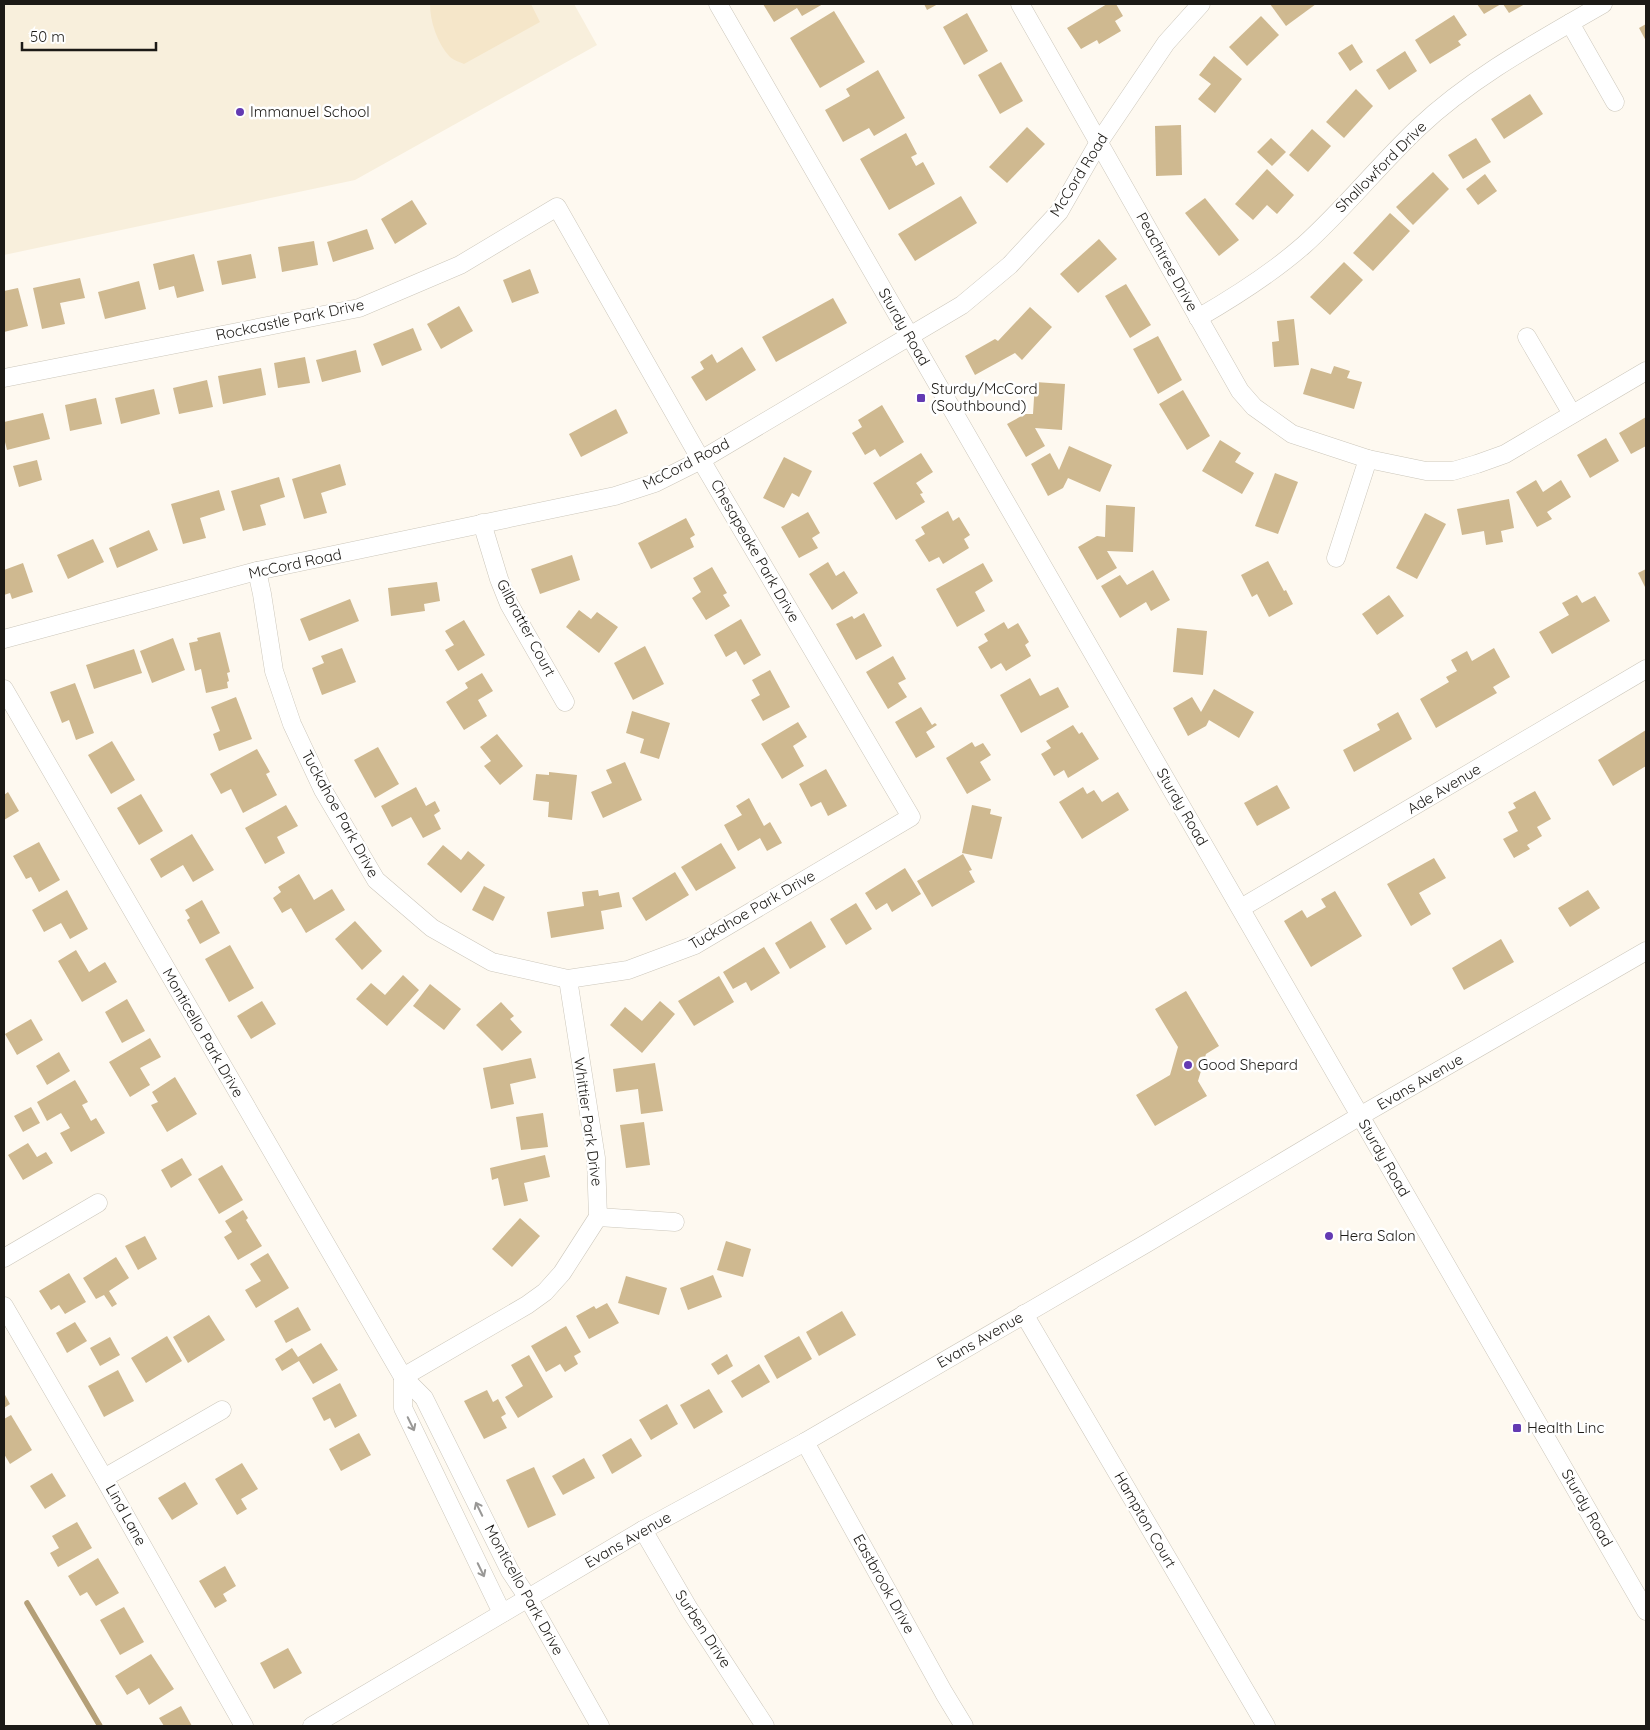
<svg xmlns="http://www.w3.org/2000/svg" width="1650" height="1730" viewBox="0 0 1650 1730" font-family="Quicksand,sans-serif">
<rect width="100%" height="100%" fill="#fef9f0"/>
<path fill="#f8efdc" d="M4,4H574L597,45L355,180L4,255Z"/>
<path fill="#f5e6c9" d="M430,4H531L540,22L464,64C460,62 453,60 450,57C437,43 430,21 430,4Z"/>
<g fill="none" stroke-linecap="round" stroke-linejoin="round">
<path stroke="#b49f77" stroke-width="5.5" d="M27,1603L100,1726"/>
</g>
<g fill="#cfb990">
<path d="M763,4H823L802,16L797,8L774,22Z"/>
<path d="M924,4H938L927,10Z"/>
<path d="M1107,4H1116L1123,16L1115,21L1121,31L1099,44L1097,40L1081,49L1067,28Z"/>
<path d="M1270,4H1316L1286,26Z"/>
<path d="M1477,4H1501L1484,14Z"/>
<path d="M1503,4H1525L1509,13Z"/>
<path d="M834,11L865,62L820,88L790,38Z"/>
<path d="M967,13L988,51L964,65L943,27Z"/>
<path d="M1454,15L1467,35L1458,41L1461,45L1430,64L1415,40Z"/>
<path d="M1261,16L1279,35L1247,66L1229,47Z"/>
<path d="M1646,24V41L1639,28Z"/>
<path d="M1352,44L1363,62L1350,71L1338,53Z"/>
<path d="M1405,51L1417,71L1389,90L1376,70Z"/>
<path d="M1214,56L1242,79L1215,113L1198,99L1211,84L1199,75Z"/>
<path d="M1001,62L1023,101L1000,114L978,75Z"/>
<path d="M878,70L905,118L874,136L869,128L843,142L825,110L850,96L846,89Z"/>
<path d="M1356,89L1373,106L1344,138L1326,122Z"/>
<path d="M1530,94L1543,114L1504,139L1491,119Z"/>
<path d="M1181,125L1182,175L1156,176L1155,126Z"/>
<path d="M1027,127L1045,144L1007,183L989,167Z"/>
<path d="M1312,129L1331,146L1308,172L1289,155Z"/>
<path d="M906,133L917,154L911,157L916,166L923,162L935,184L889,210L860,159Z"/>
<path d="M1271,138L1286,152L1272,166L1257,152Z"/>
<path d="M1476,138L1491,162L1463,179L1448,155Z"/>
<path d="M1267,169L1294,195L1277,214L1267,205L1253,220L1235,204Z"/>
<path d="M1433,172L1449,189L1413,225L1396,207Z"/>
<path d="M1485,174L1497,191L1478,205L1466,189Z"/>
<path d="M961,196L977,223L915,261L898,234Z"/>
<path d="M1205,198L1239,240L1219,256L1185,213Z"/>
<path d="M412,200L427,224L395,244L381,219Z"/>
<path d="M1390,213L1410,231L1373,271L1353,253Z"/>
<path d="M367,229L374,249L333,262L327,242Z"/>
<path d="M1099,239L1117,259L1078,293L1060,274Z"/>
<path d="M314,241L318,265L282,272L278,247Z"/>
<path d="M194,254L204,291L177,298L174,286L159,290L153,264Z"/>
<path d="M251,254L256,278L222,285L217,261Z"/>
<path d="M1344,262L1363,280L1330,315L1310,297Z"/>
<path d="M530,269L539,293L512,303L503,280Z"/>
<path d="M80,278L85,298L60,303L65,324L42,329L33,288Z"/>
<path d="M139,281L146,309L105,319L98,292Z"/>
<path d="M1126,284L1151,325L1130,338L1105,296Z"/>
<path d="M18,288L28,326L4,332V291Z"/>
<path d="M833,298L847,323L776,362L762,337Z"/>
<path d="M459,306L473,331L441,349L427,324Z"/>
<path d="M1030,307L1052,327L1022,360L1015,353L975,375L965,356L995,339L998,341Z"/>
<path d="M1294,319L1299,365L1274,367L1272,342L1279,341L1277,321Z"/>
<path d="M413,328L422,350L382,366L373,344Z"/>
<path d="M1158,336L1182,380L1158,394L1133,349Z"/>
<path d="M742,347L756,370L706,401L691,377L704,369L700,362L712,354L717,363Z"/>
<path d="M356,350L361,372L322,382L316,360Z"/>
<path d="M305,357L310,383L278,388L274,363Z"/>
<path d="M1334,366L1350,371L1347,378L1362,382L1354,409L1303,394L1311,368L1331,374Z"/>
<path d="M261,368L266,395L223,404L218,376Z"/>
<path d="M207,380L213,407L179,414L173,388Z"/>
<path d="M1035,382L1065,384L1062,430L1035,428L1045,446L1026,457L1007,424L1025,414H1033Z"/>
<path d="M154,389L160,414L121,424L115,398Z"/>
<path d="M1183,390L1210,436L1187,450L1159,404Z"/>
<path d="M96,398L102,424L70,431L65,405Z"/>
<path d="M882,405L904,442L880,457L875,449L865,455L852,433L862,427L858,420Z"/>
<path d="M616,409L628,433L581,457L569,434Z"/>
<path d="M43,413L50,439L7,450L4,438V422Z"/>
<path d="M1646,417V446L1631,454L1619,433Z"/>
<path d="M1606,438L1619,461L1590,478L1577,455Z"/>
<path d="M1220,440L1241,453L1235,462L1254,473L1242,494L1202,471Z"/>
<path d="M1069,446L1112,465L1100,492L1068,478L1063,488L1048,496L1031,464L1050,453L1059,470Z"/>
<path d="M921,453L933,472L916,483L923,493L920,494L925,502L896,520L873,483Z"/>
<path d="M784,457L812,471L799,497L792,493L784,508L763,498Z"/>
<path d="M37,460L42,480L19,487L13,466Z"/>
<path d="M340,464L346,485L321,493L327,513L304,519L292,479Z"/>
<path d="M1275,473L1298,482L1278,534L1255,526Z"/>
<path d="M279,477L285,497L260,505L266,525L243,531L231,491Z"/>
<path d="M1536,480L1543,492L1561,480L1571,497L1547,512L1552,519L1537,527L1516,492Z"/>
<path d="M219,490L225,510L200,518L206,538L183,544L171,504Z"/>
<path d="M1509,499L1514,528L1501,531L1503,542L1486,545L1484,531L1462,535L1457,509Z"/>
<path d="M1106,505L1135,507L1133,552L1107,551L1117,568L1097,580L1078,547L1097,536L1105,537Z"/>
<path d="M948,511L953,521L959,517L970,535L964,539L969,548L943,564L939,557L929,562L915,540L925,534L921,527Z"/>
<path d="M808,512L820,533L812,538L818,548L799,558L781,527Z"/>
<path d="M1425,513L1446,524L1417,579L1396,568Z"/>
<path d="M686,518L695,535L690,538L694,547L651,569L638,543Z"/>
<path d="M149,530L158,550L117,568L109,548Z"/>
<path d="M93,539L104,562L68,579L57,555Z"/>
<path d="M572,555L580,580L540,594L531,569Z"/>
<path d="M1268,561L1284,591L1286,590L1293,604L1269,617L1257,594L1252,597L1241,575Z"/>
<path d="M828,562L836,576L844,571L858,593L832,610L809,574Z"/>
<path d="M23,563L33,592L12,599L10,593L4,595V570Z"/>
<path d="M983,563L993,581L975,592L985,611L957,627L936,589Z"/>
<path d="M712,567L727,593L723,595L730,606L706,620L692,598L701,592L693,578Z"/>
<path d="M1646,569V589L1638,573Z"/>
<path d="M1153,570L1170,600L1151,611L1146,602L1120,618L1101,586L1120,575L1127,585Z"/>
<path d="M437,582L440,601L424,604L425,611L391,616L388,588Z"/>
<path d="M1389,595L1404,616L1377,635L1362,614Z"/>
<path d="M1577,595L1582,603L1595,596L1610,621L1552,654L1539,632L1569,615L1562,603Z"/>
<path d="M350,599L359,621L309,641L300,619Z"/>
<path d="M579,610L591,619L597,612L618,627L599,653L566,627Z"/>
<path d="M864,613L882,646L856,660L836,624L852,616L854,619Z"/>
<path d="M741,619L761,655L744,665L736,651L726,657L714,635Z"/>
<path d="M464,620L485,655L458,671L445,650L454,645L445,631Z"/>
<path d="M1004,622L1008,629L1018,623L1029,642L1025,645L1031,656L1006,671L1001,663L991,669L978,647L988,641L984,634Z"/>
<path d="M1177,628L1207,631L1203,675L1173,672Z"/>
<path d="M220,632L230,672L227,673L229,681L227,682L228,688L206,693L201,669L195,671L189,643L198,641L197,638Z"/>
<path d="M173,638L185,670L152,683L140,651Z"/>
<path d="M645,646L664,684L633,700L614,663Z"/>
<path d="M342,648L356,682L322,695L312,668L324,663L321,656Z"/>
<path d="M1494,648L1510,677L1493,687L1497,693L1436,728L1420,699L1449,682L1446,677L1457,671L1451,660L1467,651L1472,661Z"/>
<path d="M134,649L142,673L94,689L86,665Z"/>
<path d="M893,656L906,679L898,683L907,697L888,709L866,672Z"/>
<path d="M770,670L790,707L763,721L751,700L760,695L752,680Z"/>
<path d="M482,673L493,691L478,700L487,716L464,730L446,702L468,688L465,683Z"/>
<path d="M1030,678L1040,696L1058,687L1069,707L1021,733L1000,695Z"/>
<path d="M75,683L94,733L76,740L69,720L62,723L50,692Z"/>
<path d="M1214,689L1254,712L1239,738L1209,720L1206,726L1188,736L1173,708L1192,697L1201,712Z"/>
<path d="M236,697L252,739L219,751L213,734L220,731L211,707Z"/>
<path d="M921,707L932,725L935,723L937,725L926,732L935,747L916,758L895,722Z"/>
<path d="M632,711L670,723L659,759L640,753L644,739L626,733Z"/>
<path d="M1398,712L1412,739L1354,772L1343,750L1380,730L1377,724Z"/>
<path d="M798,722L807,737L793,746L804,766L782,779L761,744Z"/>
<path d="M1073,725L1079,734L1082,732L1099,759L1068,778L1064,770L1054,776L1041,754L1051,748L1046,741Z"/>
<path d="M1646,730V766L1613,786L1598,760Z"/>
<path d="M497,734L523,766L500,785L484,766L491,761L480,747Z"/>
<path d="M112,741L135,780L111,794L88,755Z"/>
<path d="M972,742L975,747L983,743L991,755L980,762L991,780L967,794L946,758Z"/>
<path d="M378,747L399,784L375,798L354,760Z"/>
<path d="M257,749L270,772L266,774L277,795L243,813L231,789L221,794L210,774Z"/>
<path d="M625,762L642,800L603,818L591,792L612,783L606,770Z"/>
<path d="M826,769L847,806L828,816L821,802L811,807L799,784Z"/>
<path d="M549,772L577,775L572,820L548,817L549,802L533,800L536,774L549,775Z"/>
<path d="M1277,785L1290,808L1257,826L1244,803Z"/>
<path d="M416,787L426,806L435,801L440,811L434,815L441,829L423,838L411,817L392,827L381,806Z"/>
<path d="M1083,787L1087,794L1094,790L1102,802L1118,792L1129,810L1082,839L1059,802Z"/>
<path d="M1535,791L1551,819L1537,827L1542,836L1527,845L1530,849L1514,858L1503,839L1518,831L1508,812L1516,808L1513,803Z"/>
<path d="M8,792L19,811L4,820V795Z"/>
<path d="M141,794L163,831L139,845L117,808Z"/>
<path d="M749,798L764,826L770,822L782,843L767,851L760,838L738,851L724,825L742,815L736,806Z"/>
<path d="M286,805L298,826L277,837L285,853L265,864L245,828Z"/>
<path d="M972,805L991,809L990,814L1002,817L992,859L962,853Z"/>
<path d="M192,834L214,870L193,882L183,865L161,878L150,859Z"/>
<path d="M39,842L60,880L39,892L31,877L26,879L13,856Z"/>
<path d="M721,843L736,868L696,891L681,867Z"/>
<path d="M443,845L461,860L468,851L485,865L461,893L427,864Z"/>
<path d="M963,854L972,870L969,871L975,882L932,907L917,881Z"/>
<path d="M1434,858L1446,878L1419,893L1431,914L1411,926L1387,884Z"/>
<path d="M905,868L921,894L892,912L887,903L876,910L865,893Z"/>
<path d="M675,872L689,895L646,921L632,898Z"/>
<path d="M299,874L314,900L332,889L345,910L306,933L291,908L282,913L273,898L281,892L278,887Z"/>
<path d="M484,886L505,897L493,921L472,910Z"/>
<path d="M67,890L88,929L70,939L61,923L44,932L32,910Z"/>
<path d="M598,890L599,896L619,892L622,907L601,911L604,929L551,938L547,912L584,906L582,892Z"/>
<path d="M1588,890L1600,908L1570,927L1558,908Z"/>
<path d="M1335,891L1362,936L1311,967L1284,921L1302,910L1307,918L1326,907L1321,899Z"/>
<path d="M202,900L220,933L200,944L187,920L190,918L185,910Z"/>
<path d="M856,903L872,929L846,945L830,919Z"/>
<path d="M355,921L382,951L362,970L335,939Z"/>
<path d="M811,921L826,947L790,969L775,943Z"/>
<path d="M1501,939L1514,962L1464,990L1452,968Z"/>
<path d="M230,945L254,988L229,1002L205,959Z"/>
<path d="M764,947L780,973L751,991L746,982L733,989L723,972Z"/>
<path d="M76,950L89,972L105,962L117,982L82,1002L58,961Z"/>
<path d="M403,975L419,990L387,1026L356,999L371,983L385,995Z"/>
<path d="M719,976L734,1002L694,1026L678,1001Z"/>
<path d="M430,984L461,1009L444,1030L413,1006Z"/>
<path d="M1186,991L1219,1046L1206,1054L1198,1081L1207,1096L1155,1126L1136,1095L1170,1075L1178,1047L1155,1009Z"/>
<path d="M127,999L145,1031L122,1043L105,1012Z"/>
<path d="M262,1001L276,1024L251,1039L237,1016Z"/>
<path d="M660,1001L675,1014L642,1053L610,1025L625,1007L642,1021Z"/>
<path d="M501,1002L514,1016L510,1019L522,1032L502,1051L476,1025Z"/>
<path d="M31,1019L43,1040L17,1055L5,1034Z"/>
<path d="M150,1038L161,1057L140,1068L150,1085L130,1097L109,1062Z"/>
<path d="M59,1052L70,1071L47,1085L36,1066Z"/>
<path d="M531,1058L536,1078L510,1084L514,1104L491,1109L483,1068Z"/>
<path d="M655,1063L663,1111L641,1114L638,1089L616,1092L613,1069Z"/>
<path d="M175,1077L197,1114L167,1132L151,1105L158,1102L152,1092Z"/>
<path d="M75,1080L88,1102L82,1105L91,1121L96,1118L105,1133L71,1152L60,1133L70,1128L61,1113L47,1121L37,1102Z"/>
<path d="M31,1107L40,1123L23,1132L14,1116Z"/>
<path d="M543,1113L548,1147L521,1150L516,1117Z"/>
<path d="M644,1122L650,1165L626,1168L620,1125Z"/>
<path d="M28,1143L37,1157L46,1152L53,1163L23,1180L8,1155Z"/>
<path d="M545,1155L550,1177L524,1183L528,1201L504,1206L498,1178L492,1180L490,1168Z"/>
<path d="M182,1158L192,1175L171,1188L161,1170Z"/>
<path d="M222,1165L243,1200L219,1214L198,1179Z"/>
<path d="M243,1210L248,1218L246,1220L262,1246L238,1260L224,1237L232,1232L225,1221Z"/>
<path d="M520,1218L540,1236L512,1267L492,1249Z"/>
<path d="M145,1236L157,1259L138,1270L125,1246Z"/>
<path d="M726,1241L751,1249L743,1277L717,1270Z"/>
<path d="M268,1253L289,1288L256,1308L245,1290L261,1281L250,1264Z"/>
<path d="M116,1257L129,1278L109,1291L117,1304L112,1307L104,1295L96,1299L83,1278Z"/>
<path d="M69,1273L86,1302L65,1314L59,1305L51,1310L39,1291Z"/>
<path d="M713,1275L722,1297L688,1310L680,1288Z"/>
<path d="M626,1276L667,1288L659,1315L618,1303Z"/>
<path d="M607,1303L619,1323L589,1339L576,1316L594,1306L596,1309Z"/>
<path d="M298,1307L311,1330L286,1343L274,1321Z"/>
<path d="M842,1311L856,1335L819,1356L806,1332Z"/>
<path d="M209,1315L225,1340L188,1363L173,1337Z"/>
<path d="M75,1322L87,1341L67,1353L56,1333Z"/>
<path d="M566,1326L581,1352L574,1356L578,1364L565,1372L560,1364L546,1372L531,1346Z"/>
<path d="M167,1336L182,1361L146,1383L131,1358Z"/>
<path d="M799,1336L812,1359L777,1379L764,1356Z"/>
<path d="M110,1337L120,1355L100,1366L90,1348Z"/>
<path d="M321,1343L338,1370L313,1384L299,1361L282,1371L275,1359L292,1348L298,1357Z"/>
<path d="M727,1354L733,1366L718,1375L711,1364Z"/>
<path d="M529,1355L553,1397L518,1418L505,1397L523,1386L511,1365Z"/>
<path d="M759,1364L770,1382L742,1398L731,1381Z"/>
<path d="M118,1370L134,1401L104,1417L88,1386Z"/>
<path d="M340,1383L357,1416L335,1428L330,1418L324,1421L312,1398Z"/>
<path d="M709,1389L723,1412L694,1429L680,1405Z"/>
<path d="M487,1390L493,1402L498,1399L506,1414L501,1417L507,1428L484,1439L464,1401Z"/>
<path d="M4,1393L10,1404L4,1408Z"/>
<path d="M667,1404L678,1424L651,1440L639,1420Z"/>
<path d="M11,1415L32,1450L10,1464L4,1454V1419Z"/>
<path d="M359,1433L371,1455L341,1471L329,1449Z"/>
<path d="M631,1438L642,1456L612,1474L602,1455Z"/>
<path d="M584,1458L595,1478L563,1495L552,1476Z"/>
<path d="M242,1463L258,1489L241,1499L247,1509L237,1515L215,1479Z"/>
<path d="M534,1467L556,1515L528,1528L506,1480Z"/>
<path d="M52,1473L66,1496L45,1509L30,1486Z"/>
<path d="M185,1482L198,1504L172,1520L158,1498Z"/>
<path d="M77,1522L92,1548L58,1567L50,1553L59,1548L52,1536Z"/>
<path d="M98,1558L119,1593L96,1606L87,1592L80,1596L68,1576Z"/>
<path d="M225,1566L236,1586L223,1594L227,1601L215,1608L199,1581Z"/>
<path d="M124,1607L144,1642L120,1655L100,1620Z"/>
<path d="M288,1648L302,1673L274,1689L260,1663Z"/>
<path d="M151,1654L174,1689L149,1705L139,1688L127,1695L115,1676Z"/>
<path d="M181,1706L192,1726H164L159,1718Z"/>
</g>
<g fill="none" stroke-linecap="round" stroke-linejoin="round">
<g stroke="#ccc7bb" stroke-width="19">
<g id="minor">
<path d="M718,4L1646,1611"/>
<path d="M1020,4L1240,391L1254,407L1292,434L1368,459L1426,471H1453L1477,464L1505,454L1646,371"/>
<path d="M1570,23L1615,102"/>
<path d="M1198,318C1236,296 1271,274 1304,245C1344,209 1379,165 1418,128C1472,77 1539,41 1603,4"/>
<path d="M1527,337L1572,414"/>
<path d="M4,378L359,308L460,265L557,207L701,460L911,817L695,945L628,970L568,979L492,962L432,928L376,880L323,790L292,724L274,671L262,594L257,571"/>
<path d="M482,523L499,579L509,604L565,702"/>
<path d="M1336,558L1368,459"/>
<path d="M4,639L257,571L615,496L655,483L701,460L962,305L1010,265L1059,212L1099,142L1166,43L1201,4"/>
<path d="M4,689L403,1377L424,1398L510,1571L528,1598L600,1726"/>
<path d="M1241,908L1646,669"/>
<path d="M598,1217L675,1222"/>
<path d="M4,1258L98,1203"/>
<path d="M4,1306L104,1478L244,1726"/>
<path d="M1024,1314L1266,1726"/>
<path d="M403,1377L527,1305L545,1292L562,1273L598,1217L596,1158L568,979"/>
<path d="M403,1377V1408L502,1613"/>
<path d="M805,1442L944,1693L964,1726"/>
<path d="M104,1478L222,1410"/>
<path d="M643,1530L689,1609L765,1726"/>
<path d="M312,1726L643,1530L805,1442L1147,1243L1360,1116L1646,951"/>
</g>
</g>
<use href="#minor" stroke="#fff" stroke-width="18"/>
</g>
<defs><path id="oneway-shaft" d="M-6 0H5M1.5-3L5.5 0L1.5 3" fill="none" stroke-width="1.6" stroke-linecap="round" stroke-linejoin="round" transform="scale(1.25)"/></defs>
<g stroke="#999896">
<use href="#oneway-shaft" transform="translate(411 1424) rotate(64)"/>
<use href="#oneway-shaft" transform="translate(479 1509) rotate(-116)"/>
<use href="#oneway-shaft" transform="translate(481 1570) rotate(64)"/>
</g>
<g fill="#633ab2" stroke="#fff" stroke-width="2">
<circle cx="240" cy="112" r="5"/>
<rect x="916" y="393" width="10" height="10" rx="2.5"/>
<circle cx="1188" cy="1065" r="5"/>
<circle cx="1329" cy="1236" r="5"/>
<rect x="1512" y="1423" width="10" height="10" rx="2.5"/>
</g>
<g text-anchor="middle" stroke-width="5" stroke-linejoin="round" paint-order="stroke">
<g font-size="15" fill="#1c1a16" stroke="#fff" text-anchor="start">
<text x="250" y="117">Immanuel School</text>
<text x="931" y="394">Sturdy/McCord<tspan x="931" dy="17">(Southbound)</tspan></text>
<text x="1198" y="1070">Good Shepard</text>
<text x="1339" y="1241">Hera Salon</text>
<text x="1527" y="1433">Health Linc</text>
</g>
<g font-size="15" fill="#1c1a16" stroke="#fff">
<text transform="translate(1381 167) rotate(-45)" y="5">Shallowford Drive</text>
<text transform="translate(1079 175) rotate(-58)" y="5">McCord Road</text>
<text transform="translate(1167 262) rotate(61)" y="5">Peachtree Drive</text>
<text transform="translate(290 320) rotate(-12)" y="5">Rockcastle Park Drive</text>
<text transform="translate(904 327) rotate(60)" y="5">Sturdy Road</text>
<text transform="translate(686 464) rotate(-27)" y="5">McCord Road</text>
<text transform="translate(755 551) rotate(60)" y="5">Chesapeake Park Drive</text>
<text transform="translate(295 564) rotate(-12)" y="5">McCord Road</text>
<text transform="translate(526 628) rotate(62)" y="5">Gilbratter Court</text>
<text transform="translate(1444 789) rotate(-31)" y="5">Ade Avenue</text>
<text transform="translate(1182 807) rotate(60)" y="5">Sturdy Road</text>
<text transform="translate(340 814) rotate(61)" y="5">Tuckahoe Park Drive</text>
<text transform="translate(752 910) rotate(-30)" y="5">Tuckahoe Park Drive</text>
<text transform="translate(203 1033) rotate(60)" y="5">Monticello Park Drive</text>
<text transform="translate(1420 1082) rotate(-30)" y="5">Evans Avenue</text>
<text transform="translate(588 1122) rotate(82)" y="5">Whittier Park Drive</text>
<text transform="translate(1384 1158) rotate(60)" y="5">Sturdy Road</text>
<text transform="translate(980 1340) rotate(-30)" y="5">Evans Avenue</text>
<text transform="translate(1587 1508) rotate(60)" y="5">Sturdy Road</text>
<text transform="translate(126 1515) rotate(61)" y="5">Lind Lane</text>
<text transform="translate(1145 1520) rotate(60)" y="5">Hampton Court</text>
<text transform="translate(628 1540) rotate(-30)" y="5">Evans Avenue</text>
<text transform="translate(884 1584) rotate(61)" y="5">Eastbrook Drive</text>
<text transform="translate(524 1590) rotate(61)" y="5">Monticello Park Drive</text>
<text transform="translate(703 1629) rotate(57)" y="5">Surben Drive</text>
</g>
</g>
<rect width="1650" height="1730" fill="none" stroke="#1c1a16" stroke-width="10"/>
<path d="M22 42v8h134v-8" fill="none" stroke="#1c1a16" stroke-width="2.5"/>
<text x="30" y="42" font-size="15" fill="#1c1a16" stroke="#ffffff" stroke-width="4" paint-order="stroke">50 m</text>
</svg>
